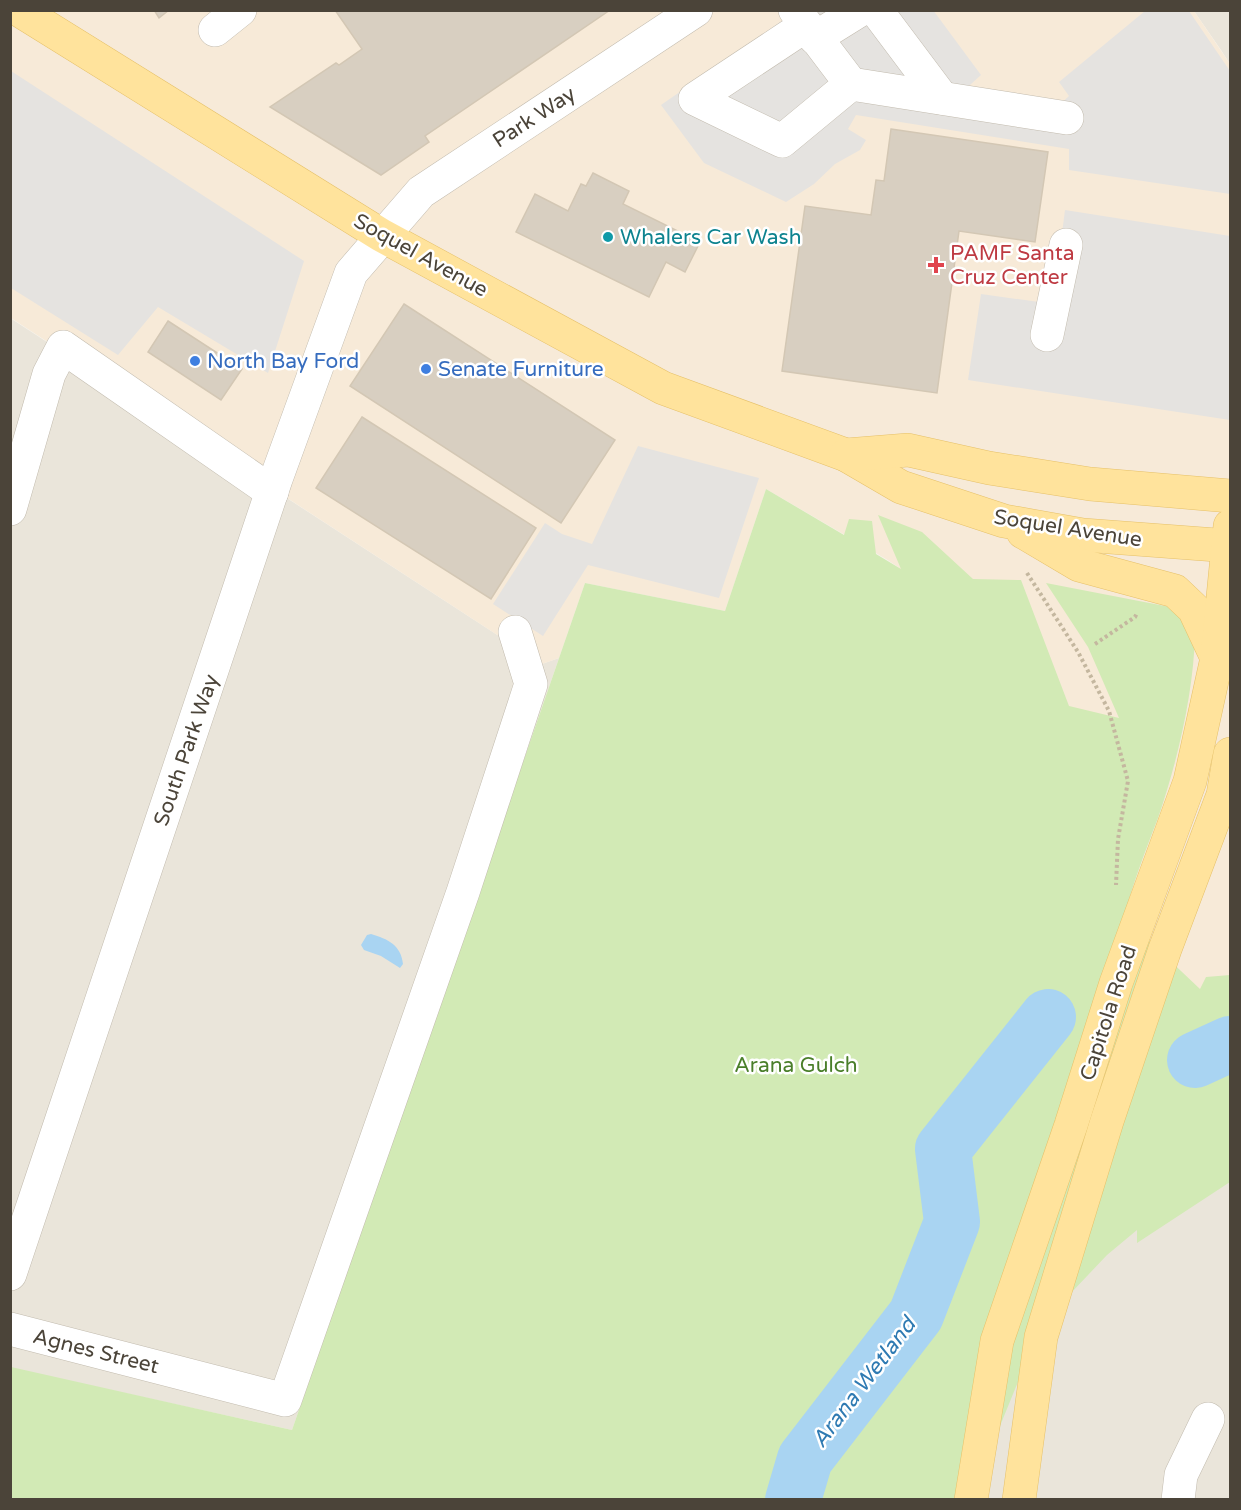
<svg xmlns="http://www.w3.org/2000/svg" width="1241" height="1510" viewBox="0 0 1241 1510" font-family="'Varela Round',sans-serif">
<rect width="100%" height="100%" fill="#f6f3ec"/>
<g fill="#eae5da">
<path d="M1194,11H1230V64L1221,50Z"/>
<path d="M10,318L542,664L559,658L292,1430L11,1368Z"/>
<path d="M1230,1165V1499L974,1500L992,1314Z"/>
</g>
<path fill="#f7ead8" d="M10,11H1194L1230,64V1040L1171,1068L923,593L898,567L886,559L766,489L725,611L585,583L559,658L542,664L11,318Z"/>
<path fill="#d2eab5" d="M766,489L844,535L849,519L872,521L876,554L901,569L878,515L922,532L973,579L1021,580L1069,706L1119,718L1088,647L1046,583L1170,607L1195,633C1194,692 1177,763 1158,818C1145,852 1133,883 1124,917L1200,989L1206,977L1230,975V1182L1137,1243V1230L1107,1255L1051,1314L1033,1345L989,1453L979,1499L11,1500V1367L292,1430L585,583L725,611Z"/>
<g fill="#e5e3e0">
<path d="M933,10L981,75L960,94L1053,111L1069,96L1059,82L1145,11H1189L1230,71V194L1069,170V149L856,115L848,129L866,140L860,150L835,164L814,184L786,202L704,163L661,105L796,11Z"/>
<path d="M11,71L304,261L268,373L158,307L118,355L11,288Z"/>
<path d="M1065,210L1230,236V420L968,380L981,294L1053,304Z"/>
<path d="M638,446L759,478L719,598L588,565L543,636L493,604L545,523L562,534L592,544Z"/>
</g>
<path fill="#a9d4f2" d="M371,934C388,939 401,945 403,964L400,968L381,956L364,950L361,945L367,935Z"/>
<g fill="none" stroke-linecap="round" stroke-linejoin="round">
<g stroke="#a9d4f2" stroke-width="56">
<path d="M1195,1060L1230,1044"/>
<path d="M793,1500L805,1459L916,1315L952,1222L943,1149L1048,1017"/>
</g>
</g>
<g fill="#d8cfc1" stroke="#d3c7b4" stroke-width="1.5">
<path d="M154,10H169L159,18Z"/>
<path d="M335,10H610L425,136L429,142L381,175L270,107L336,63L339,65L362,49Z"/>
<path d="M891,129L1048,152L1035,242L959,231L937,393L782,371L805,206L871,215L876,180L884,181Z"/>
<path d="M593,173L629,191L623,204L700,242L685,272L666,262L649,297L516,232L535,194L568,211L581,184L586,186Z"/>
<path d="M404,304L615,440L561,523L350,386Z"/>
<path d="M168,321L242,369L221,400L148,352Z"/>
<path d="M362,417L536,528L491,599L316,488Z"/>
</g>
<g fill="none" stroke-linecap="round" stroke-linejoin="round">
<g stroke="#c2bbae" stroke-width="34">
<g id="minor">
<path d="M795,10L851,84L782,141L695,99L805,26"/>
<path d="M876,10L942,98"/>
<path d="M215,30L240,10"/>
<path d="M815,38L860,10"/>
<path d="M851,84L1067,118"/>
<path d="M1047,335L1066,245"/>
<path d="M10,509L49,374L63,347L272,492"/>
<path d="M10,1274L276,479L351,273L421,192L696,10"/>
<path d="M10,1329L285,1400L463,892L531,684L515,632"/>
<path d="M1178,1500L1181,1475L1208,1419"/>
</g>
</g>
<g stroke="#e6c16a" stroke-width="34">
<g id="major">
<path d="M19,10L381,235L663,388L846,455L901,487L1004,521L1083,535L1230,546"/>
<path d="M846,455L908,450L989,468L1090,484L1230,496"/>
<path d="M1023,532L1079,565L1175,591L1194,609L1217,658"/>
<path d="M971,1500L997,1341L1071,1125L1116,983L1190,781L1217,658L1230,526"/>
<path d="M1019,1500L1041,1337L1107,1121L1165,949L1223,795L1230,754"/>
</g>
</g>
<g stroke="#c4b79f" stroke-width="4" stroke-dasharray="3 3" stroke-linecap="butt">
<path d="M1027,573L1078,652L1109,711L1128,781L1118,839L1116,885"/>
<path d="M1095,644L1135,617L1137,613"/>
</g>
<use href="#minor" stroke="#fff" stroke-width="33"/>
<use href="#major" stroke="#ffe39c" stroke-width="33"/>
</g>
<circle fill="#0f9aa8" stroke="#fff" stroke-width="2" cx="608" cy="237" r="6"/>
<path fill="#e0444e" stroke="#fff" stroke-width="2" d="M933 256h6v6h6v6h-6v6h-6v-6h-6v-6h6z"/>
<g fill="#3f7fe0" stroke="#fff" stroke-width="2">
<circle cx="195" cy="361" r="6"/>
<circle cx="426" cy="369" r="6"/>
</g>
<g text-anchor="middle" stroke-width="5" stroke-linejoin="round" paint-order="stroke">
<g font-size="21" fill="#4b4439" stroke="#fff">
<text transform="translate(534 117) rotate(-33)" y="7">Park Way</text>
<text transform="translate(421 255) rotate(29)" y="7">Soquel Avenue</text>
<text transform="translate(1068 528) rotate(9)" y="7">Soquel Avenue</text>
<text transform="translate(186 750) rotate(-71)" y="7">South Park Way</text>
<text transform="translate(1108 1013) rotate(-72)" y="7">Capitola Road</text>
<text transform="translate(96 1351) rotate(14)" y="7">Agnes Street</text>
</g>
<g font-size="21" fill="#0d838f" stroke="#fff" text-anchor="start">
<text x="620" y="244">Whalers Car Wash</text>
</g>
<g font-size="21" fill="#be3a42" stroke="#fff" text-anchor="start">
<text x="950" y="260">PAMF Santa<tspan x="950" dy="24">Cruz Center</tspan></text>
</g>
<g font-size="21" fill="#366cbe" stroke="#fff" text-anchor="start">
<text x="207" y="368">North Bay Ford</text>
<text x="438" y="376">Senate Furniture</text>
</g>
<g font-size="21" fill="#4a7f2a" stroke="#fff">
<text x="796" y="1072">Arana Gulch</text>
</g>
<g font-size="22" font-style="italic" fill="#2e7ab2" stroke="#fff">
<text transform="translate(863 1382) rotate(-53)" y="8">Arana Wetland</text>
</g>
</g>
<rect width="1241" height="1510" fill="none" stroke="#4b4439" stroke-width="24"/>
</svg>
